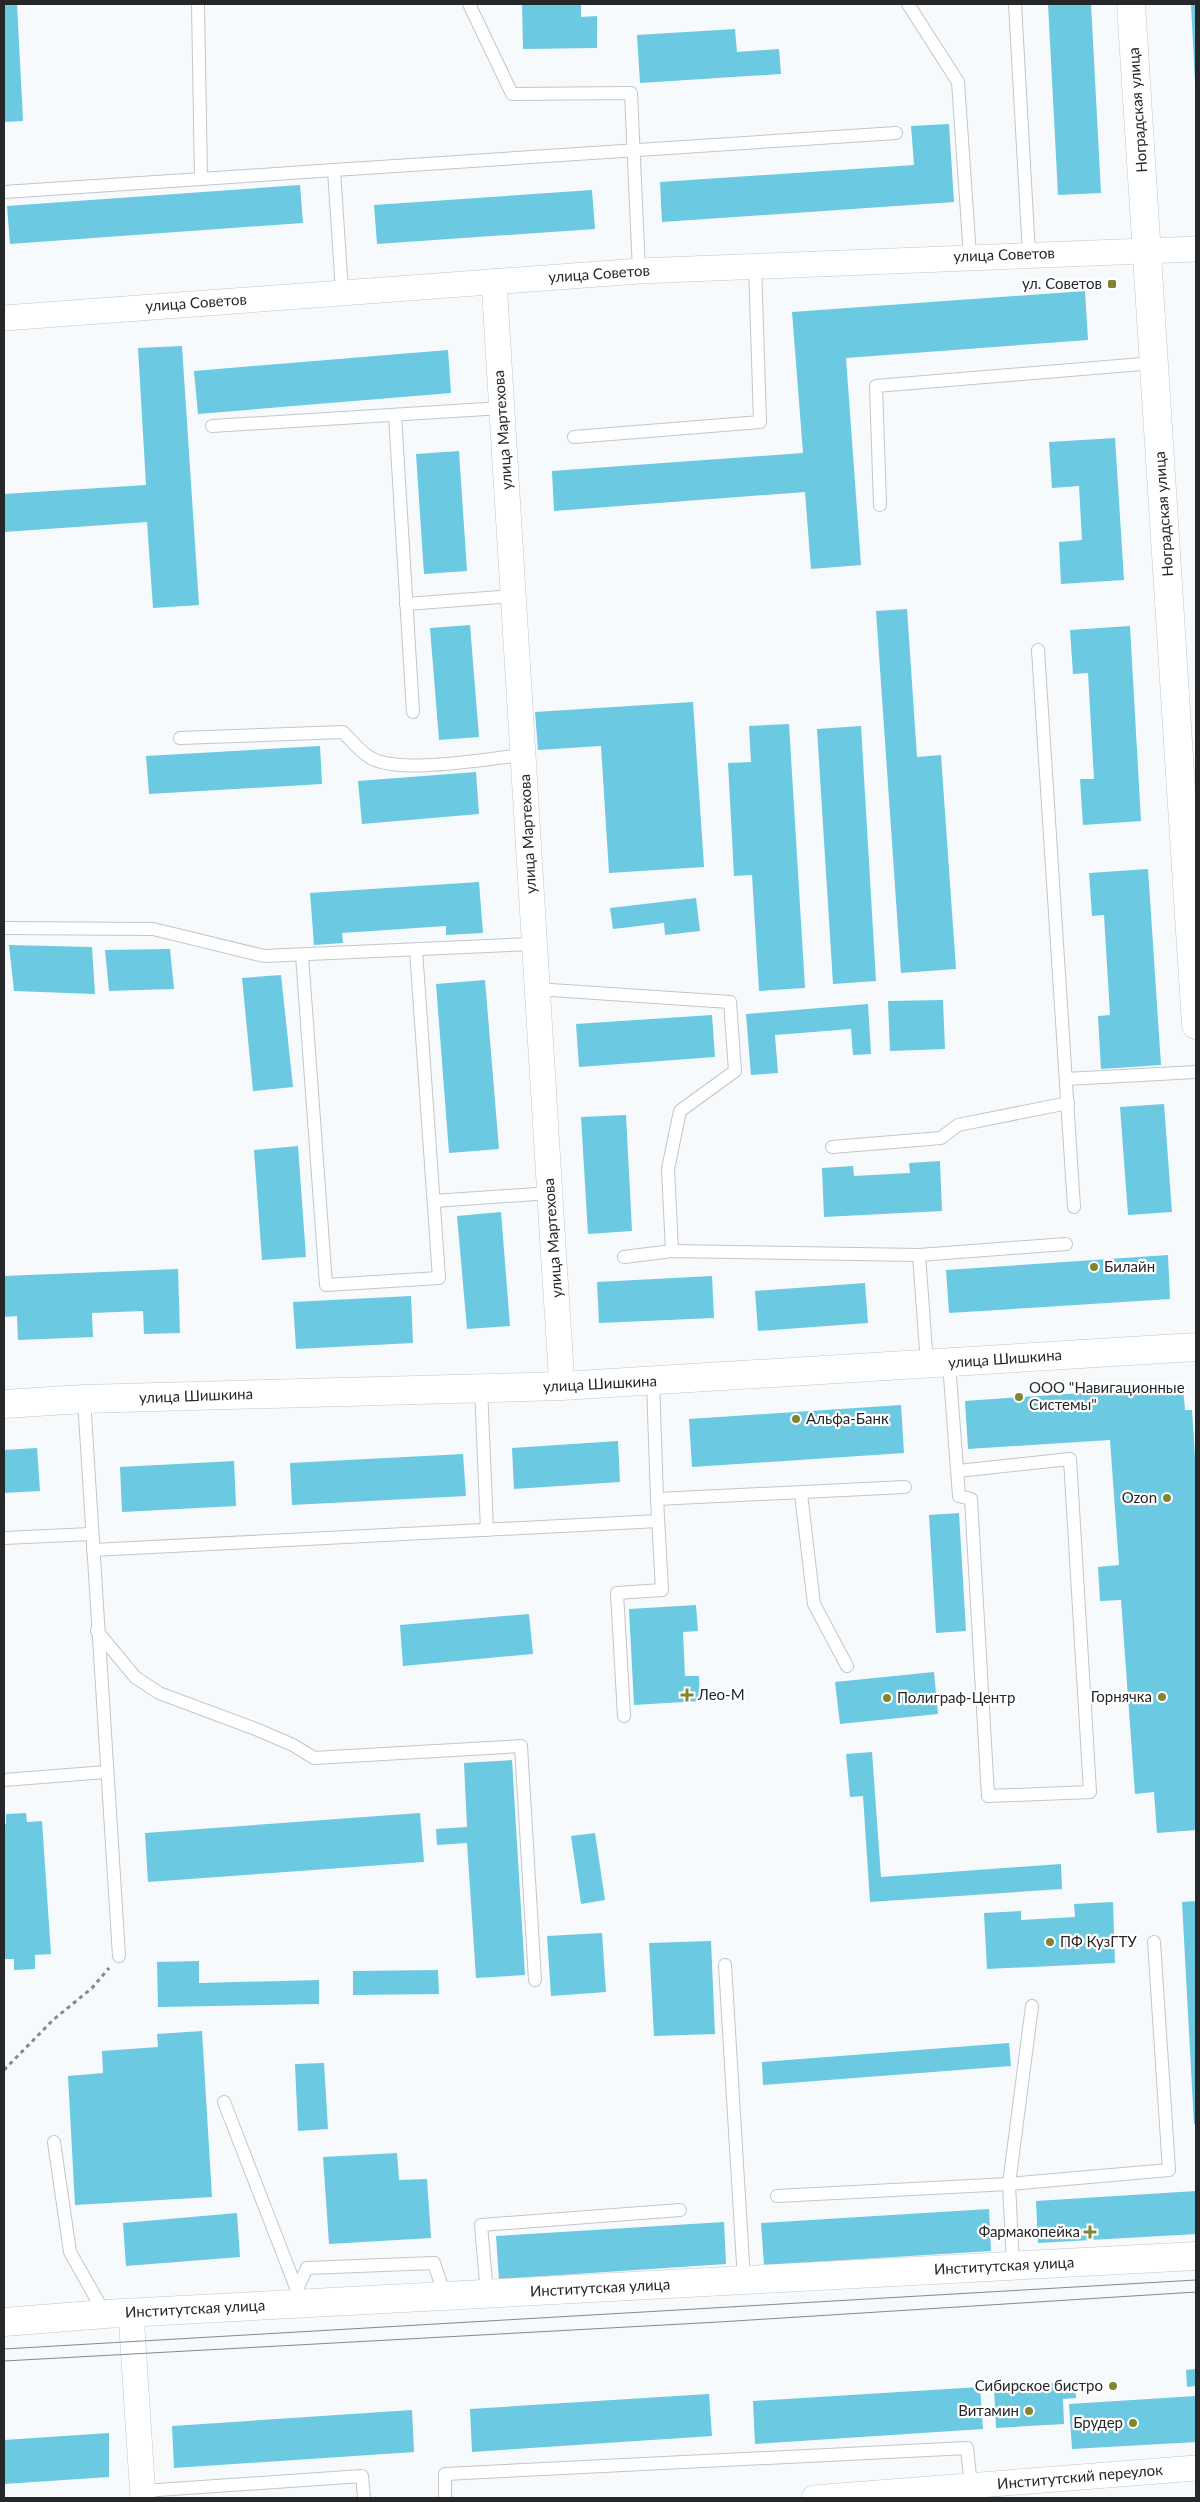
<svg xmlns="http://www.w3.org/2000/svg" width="1200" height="2502" viewBox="0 0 1200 2502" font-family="Lato,sans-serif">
<rect width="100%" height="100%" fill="#f7fafd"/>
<g fill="#6bc9e2">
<path d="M4,4H17L23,121L4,122Z"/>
<path d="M522,4H581V17L597,16V48L523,49Z"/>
<path d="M1048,4H1091L1101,193L1058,195Z"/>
<path d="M1191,4H1196V83H1195Z"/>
<path d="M735,29L737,52L779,49L781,74L640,83L637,35Z"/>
<path d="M949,124L954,202L662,222L660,182L914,165L911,126Z"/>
<path d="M300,185L303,223L10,244L7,206Z"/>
<path d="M592,190L595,229L377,244L374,205Z"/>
<path d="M1085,291L1088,340L846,358L861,565L811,569L805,492L554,511L552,471L803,453L792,312Z"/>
<path d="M182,346L199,605L153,608L147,522L4,532V494L146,485L138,348Z"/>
<path d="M448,350L451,393L198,414L194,371Z"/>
<path d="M1115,438L1124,580L1061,584L1059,542L1082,540L1079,486L1052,488L1049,442Z"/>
<path d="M459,451L467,571L424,574L416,454Z"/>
<path d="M907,609L917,757L941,755L956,969L901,973L876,611Z"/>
<path d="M470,625L479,737L439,740L430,628Z"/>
<path d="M1130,626L1141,821L1083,825L1080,779H1094L1088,673L1073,674L1070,630Z"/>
<path d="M693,702L704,867L609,873L601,746L538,750L535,712Z"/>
<path d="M789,724L805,988L759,991L752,875L734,876L728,763L751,762L749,726Z"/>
<path d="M861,726L876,981L833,984L817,729Z"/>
<path d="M320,746L322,784L149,794L146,756Z"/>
<path d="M476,772L479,814L362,824L358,781Z"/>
<path d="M1148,869L1161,1065L1101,1069L1098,1016L1110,1015L1104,915L1092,916L1089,873Z"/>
<path d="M479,882L483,933L446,935V926L342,933L343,943L314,945L310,893Z"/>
<path d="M696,898L700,931L665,935L664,923L613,929L610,908Z"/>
<path d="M9,945L92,947L95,994L14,991Z"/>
<path d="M170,949L174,989L109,991L105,950Z"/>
<path d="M281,975L293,1087L253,1091L242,978Z"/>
<path d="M485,980L499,1149L449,1153L436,984Z"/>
<path d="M943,1000L945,1049L890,1051L888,1001Z"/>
<path d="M868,1004L871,1054L853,1055L851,1029L775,1035L778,1073L751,1075L746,1014Z"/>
<path d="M712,1015L715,1057L579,1067L576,1024Z"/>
<path d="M1164,1104L1172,1212L1128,1215L1120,1107Z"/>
<path d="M626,1115L632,1231L588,1234L581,1117Z"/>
<path d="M298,1146L306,1257L262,1260L254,1150Z"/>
<path d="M940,1161L942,1211L824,1217L822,1168L853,1166L854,1176L910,1173L909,1163Z"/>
<path d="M501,1212L510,1326L467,1329L457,1216Z"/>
<path d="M1168,1255L1170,1299L949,1313L946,1270Z"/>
<path d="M178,1269L180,1333L144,1334L143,1311L92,1313L93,1337L18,1340L17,1316L4,1317V1276Z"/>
<path d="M712,1276L714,1318L599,1323L597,1282Z"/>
<path d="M865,1283L868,1323L758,1331L755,1291Z"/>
<path d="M411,1296L413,1343L296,1349L293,1302Z"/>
<path d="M1183,1386L1185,1410H1192L1196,1472V1830L1157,1833L1154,1792L1135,1794L1121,1600L1100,1601L1098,1567L1119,1565L1110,1440L968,1449L965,1401Z"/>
<path d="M901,1405L904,1453L692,1467L689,1419Z"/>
<path d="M618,1441L620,1482L514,1489L512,1448Z"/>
<path d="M37,1448L40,1491L4,1493V1450Z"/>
<path d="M463,1454L466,1496L292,1505L290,1463Z"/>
<path d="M234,1461L236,1506L122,1512L120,1467Z"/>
<path d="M959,1513L966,1631L936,1633L929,1515Z"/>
<path d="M696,1605L698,1631L683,1632L685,1676H699L700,1701L634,1705L629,1609Z"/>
<path d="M529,1614L533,1654L403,1666L400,1625Z"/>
<path d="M934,1672L938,1714L840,1724L835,1682Z"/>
<path d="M872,1752L881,1877L1061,1864L1062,1889L870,1902L863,1796L850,1797L846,1754Z"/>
<path d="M512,1760L525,1975L476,1978L467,1843L437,1845L436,1829L467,1827L464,1763Z"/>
<path d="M26,1813L27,1822L42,1821L51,1954L35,1955V1969L14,1970V1959H4V1825L6,1824V1814Z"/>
<path d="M420,1813L424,1862L148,1882L145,1833Z"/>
<path d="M595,1833L605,1900L581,1904L571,1836Z"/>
<path d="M1196,1901V2124H1194L1182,1902Z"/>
<path d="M1113,1902L1115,1963L987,1969L984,1913L1021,1911V1920L1075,1917L1074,1904Z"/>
<path d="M602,1933L606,1992L551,1996L547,1936Z"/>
<path d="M711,1941L715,2034L654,2036L649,1943Z"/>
<path d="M199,1961V1983L319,1980V2004L158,2007L157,1962Z"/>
<path d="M438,1970L439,1994L353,1995V1971Z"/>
<path d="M202,2031L212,2197L75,2205L68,2076L103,2073L102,2051L158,2047L157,2034Z"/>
<path d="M1009,2043L1011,2066L763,2085L762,2062Z"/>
<path d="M324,2063L328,2129L298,2131L295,2064Z"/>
<path d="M397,2153L399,2180L427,2179L431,2238L329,2244L323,2157Z"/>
<path d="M1196,2191V2234L1038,2243L1036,2201Z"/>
<path d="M989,2209L991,2251L764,2265L761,2223Z"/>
<path d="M237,2213L240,2257L126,2266L123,2223Z"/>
<path d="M724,2222L726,2264L499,2279L496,2236Z"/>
<path d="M1196,2369V2386L1187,2387L1186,2370Z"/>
<path d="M1075,2382L1076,2398L1063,2399L1064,2424L996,2428L994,2387Z"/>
<path d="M980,2387L983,2429L755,2444L753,2401Z"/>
<path d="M709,2394L712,2436L472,2452L470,2409Z"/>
<path d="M1196,2396V2442L1072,2449L1069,2404Z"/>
<path d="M412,2410L414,2452L174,2468L172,2426Z"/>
<path d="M109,2433V2477L4,2484V2440Z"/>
</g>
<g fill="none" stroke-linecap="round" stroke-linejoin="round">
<g stroke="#c3c6c8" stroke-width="14">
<g id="lane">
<path d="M198,4L201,179L334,170L342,292"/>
<path d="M469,4L512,94L631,93L639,271"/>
<path d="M908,4L958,82L970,256"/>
<path d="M1015,4L1029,254"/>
<path d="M334,170L896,133"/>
<path d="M4,192L201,179"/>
<path d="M395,415L413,712"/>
<path d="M212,426L502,408"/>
<path d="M574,437L760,422L755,265"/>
<path d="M880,505L876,386L1154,363"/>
<path d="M406,604L514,596"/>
<path d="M1038,650L1074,1207"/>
<path d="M180,738L343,732C352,741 360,752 371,758C400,775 489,758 524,755"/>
<path d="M4,928L153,929L264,956L533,944"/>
<path d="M302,955L326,1285L439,1278L416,950"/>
<path d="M536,989L730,1002L735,1071L680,1111L668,1169L672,1251"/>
<path d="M1066,1079L1196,1072"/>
<path d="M832,1147L941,1138L958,1125L1068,1103"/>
<path d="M434,1201L550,1193"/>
<path d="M919,1255L927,1364"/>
<path d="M624,1257L672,1251L919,1255L1066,1244"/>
<path d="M949,1363L959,1496L971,1499L988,1796L1090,1792L1070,1459L958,1471"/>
<path d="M653,1382L657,1499L905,1487"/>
<path d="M481,1388L487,1530"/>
<path d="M84,1399L119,1956"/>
<path d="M801,1494L814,1604L847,1666"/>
<path d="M4,1538L91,1534"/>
<path d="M93,1550L658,1521"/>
<path d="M97,1631L135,1677L159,1693L258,1730L293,1745L314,1758L521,1746L535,1980"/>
<path d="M624,1716L617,1593L662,1590L657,1499"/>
<path d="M4,1780L106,1772"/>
<path d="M725,1965L744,2280"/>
<path d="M1032,2006L1009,2184L1169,2170L1154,1942"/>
<path d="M224,2102L297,2290"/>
<path d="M54,2142L70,2252L105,2314"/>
<path d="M777,2196L1009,2184L1013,2266"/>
<path d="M487,2294L481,2225L680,2210"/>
<path d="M290,2304L307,2268L434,2263L445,2296"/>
<path d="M143,2491L362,2476L364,2498"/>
<path d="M445,2498V2474L967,2448L971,2486"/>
</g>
</g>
<g stroke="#c3c6c8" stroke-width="26">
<g id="street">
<path d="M494,281C517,650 538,1018 562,1386"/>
<path d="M4,318L639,271L1196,249"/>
<path d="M131,2313L143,2498"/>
<path d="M814,2498L1196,2468"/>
</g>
</g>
<g stroke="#c3c6c8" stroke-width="29">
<g id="secondary">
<path d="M4,1404L84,1399L562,1386L1196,1347"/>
<path d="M4,2322L105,2314L1196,2256"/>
</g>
</g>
<g stroke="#c3c6c8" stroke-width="29">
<path id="primary" d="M1131,4L1196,1025"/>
</g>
<path stroke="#86888a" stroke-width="3" stroke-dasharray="4 4" stroke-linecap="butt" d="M4,2070L53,2020L92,1988L109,1968"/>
<use href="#lane" stroke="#fff" stroke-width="12"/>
<use href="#street" stroke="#fff" stroke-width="25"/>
<use href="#secondary" stroke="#fff" stroke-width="28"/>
<use href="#primary" stroke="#fff" stroke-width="28"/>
<g stroke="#86888a" stroke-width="1">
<path d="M4,2349L1196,2280"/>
<path d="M4,2361L719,2322L1196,2292"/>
</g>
</g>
<g fill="#828530" stroke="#fff" stroke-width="2">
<rect x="1107" y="279" width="10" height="10" rx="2.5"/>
<circle cx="1094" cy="1267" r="5"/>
<circle cx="1019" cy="1397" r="5"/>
<circle cx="796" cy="1419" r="5"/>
<circle cx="1167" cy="1498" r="5"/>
<path d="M684.5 1687.5h5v5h5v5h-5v5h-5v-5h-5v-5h5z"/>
<circle cx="1162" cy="1697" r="5"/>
<circle cx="887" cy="1698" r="5"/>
<circle cx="1050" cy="1942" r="5"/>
<path d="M1087.5 2224.5h5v5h5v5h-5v5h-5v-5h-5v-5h5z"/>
<circle cx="1113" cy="2386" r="5"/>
<circle cx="1029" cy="2411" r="5"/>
<circle cx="1133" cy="2423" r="5"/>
</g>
<g text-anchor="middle" stroke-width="4.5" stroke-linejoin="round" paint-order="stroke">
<g font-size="15" fill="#262728" stroke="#fff">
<text transform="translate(1138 110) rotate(-94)" y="5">Ноградская улица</text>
<text transform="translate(1004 255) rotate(-2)" y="5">улица Советов</text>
<text transform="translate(599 274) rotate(-4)" y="5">улица Советов</text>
<text transform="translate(196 303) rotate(-4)" y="5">улица Советов</text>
<text transform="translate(503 430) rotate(-94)" y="5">улица Мартехова</text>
<text transform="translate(1164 514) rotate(-94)" y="5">Ноградская улица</text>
<text transform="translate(528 834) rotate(-93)" y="5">улица Мартехова</text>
<text transform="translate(553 1238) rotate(-94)" y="5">улица Мартехова</text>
<text transform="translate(1005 1359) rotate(-4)" y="5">улица Шишкина</text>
<text transform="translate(600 1384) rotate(-3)" y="5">улица Шишкина</text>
<text transform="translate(196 1396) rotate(-2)" y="5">улица Шишкина</text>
<text transform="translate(1004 2266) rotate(-3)" y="5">Институтская улица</text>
<text transform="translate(600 2288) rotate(-3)" y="5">Институтская улица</text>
<text transform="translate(195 2309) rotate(-3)" y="5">Институтская улица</text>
<text transform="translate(1080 2477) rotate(-5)" y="5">Институтский переулок</text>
</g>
<g font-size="15" fill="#262728" stroke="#fff" text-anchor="end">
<text x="1102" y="289">ул. Советов</text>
<text x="1104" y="1272" text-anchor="start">Билайн</text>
<text x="1029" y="1393" text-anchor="start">ООО "Навигационные<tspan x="1029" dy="17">Системы"</tspan></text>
<text x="806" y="1424" text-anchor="start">Альфа-Банк</text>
<text x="1157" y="1503">Ozon</text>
<text x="698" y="1700" text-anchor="start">Лео-М</text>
<text x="1152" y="1702">Горнячка</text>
<text x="897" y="1703" text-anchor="start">Полиграф-Центр</text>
<text x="1060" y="1947" text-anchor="start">ПФ КузГТУ</text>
<text x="1080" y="2237">Фармакопейка</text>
<text x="1103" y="2391">Сибирское бистро</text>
<text x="1019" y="2416">Витамин</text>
<text x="1123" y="2428">Брудер</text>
</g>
</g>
<rect width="1200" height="2502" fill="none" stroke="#262728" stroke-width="10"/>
</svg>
